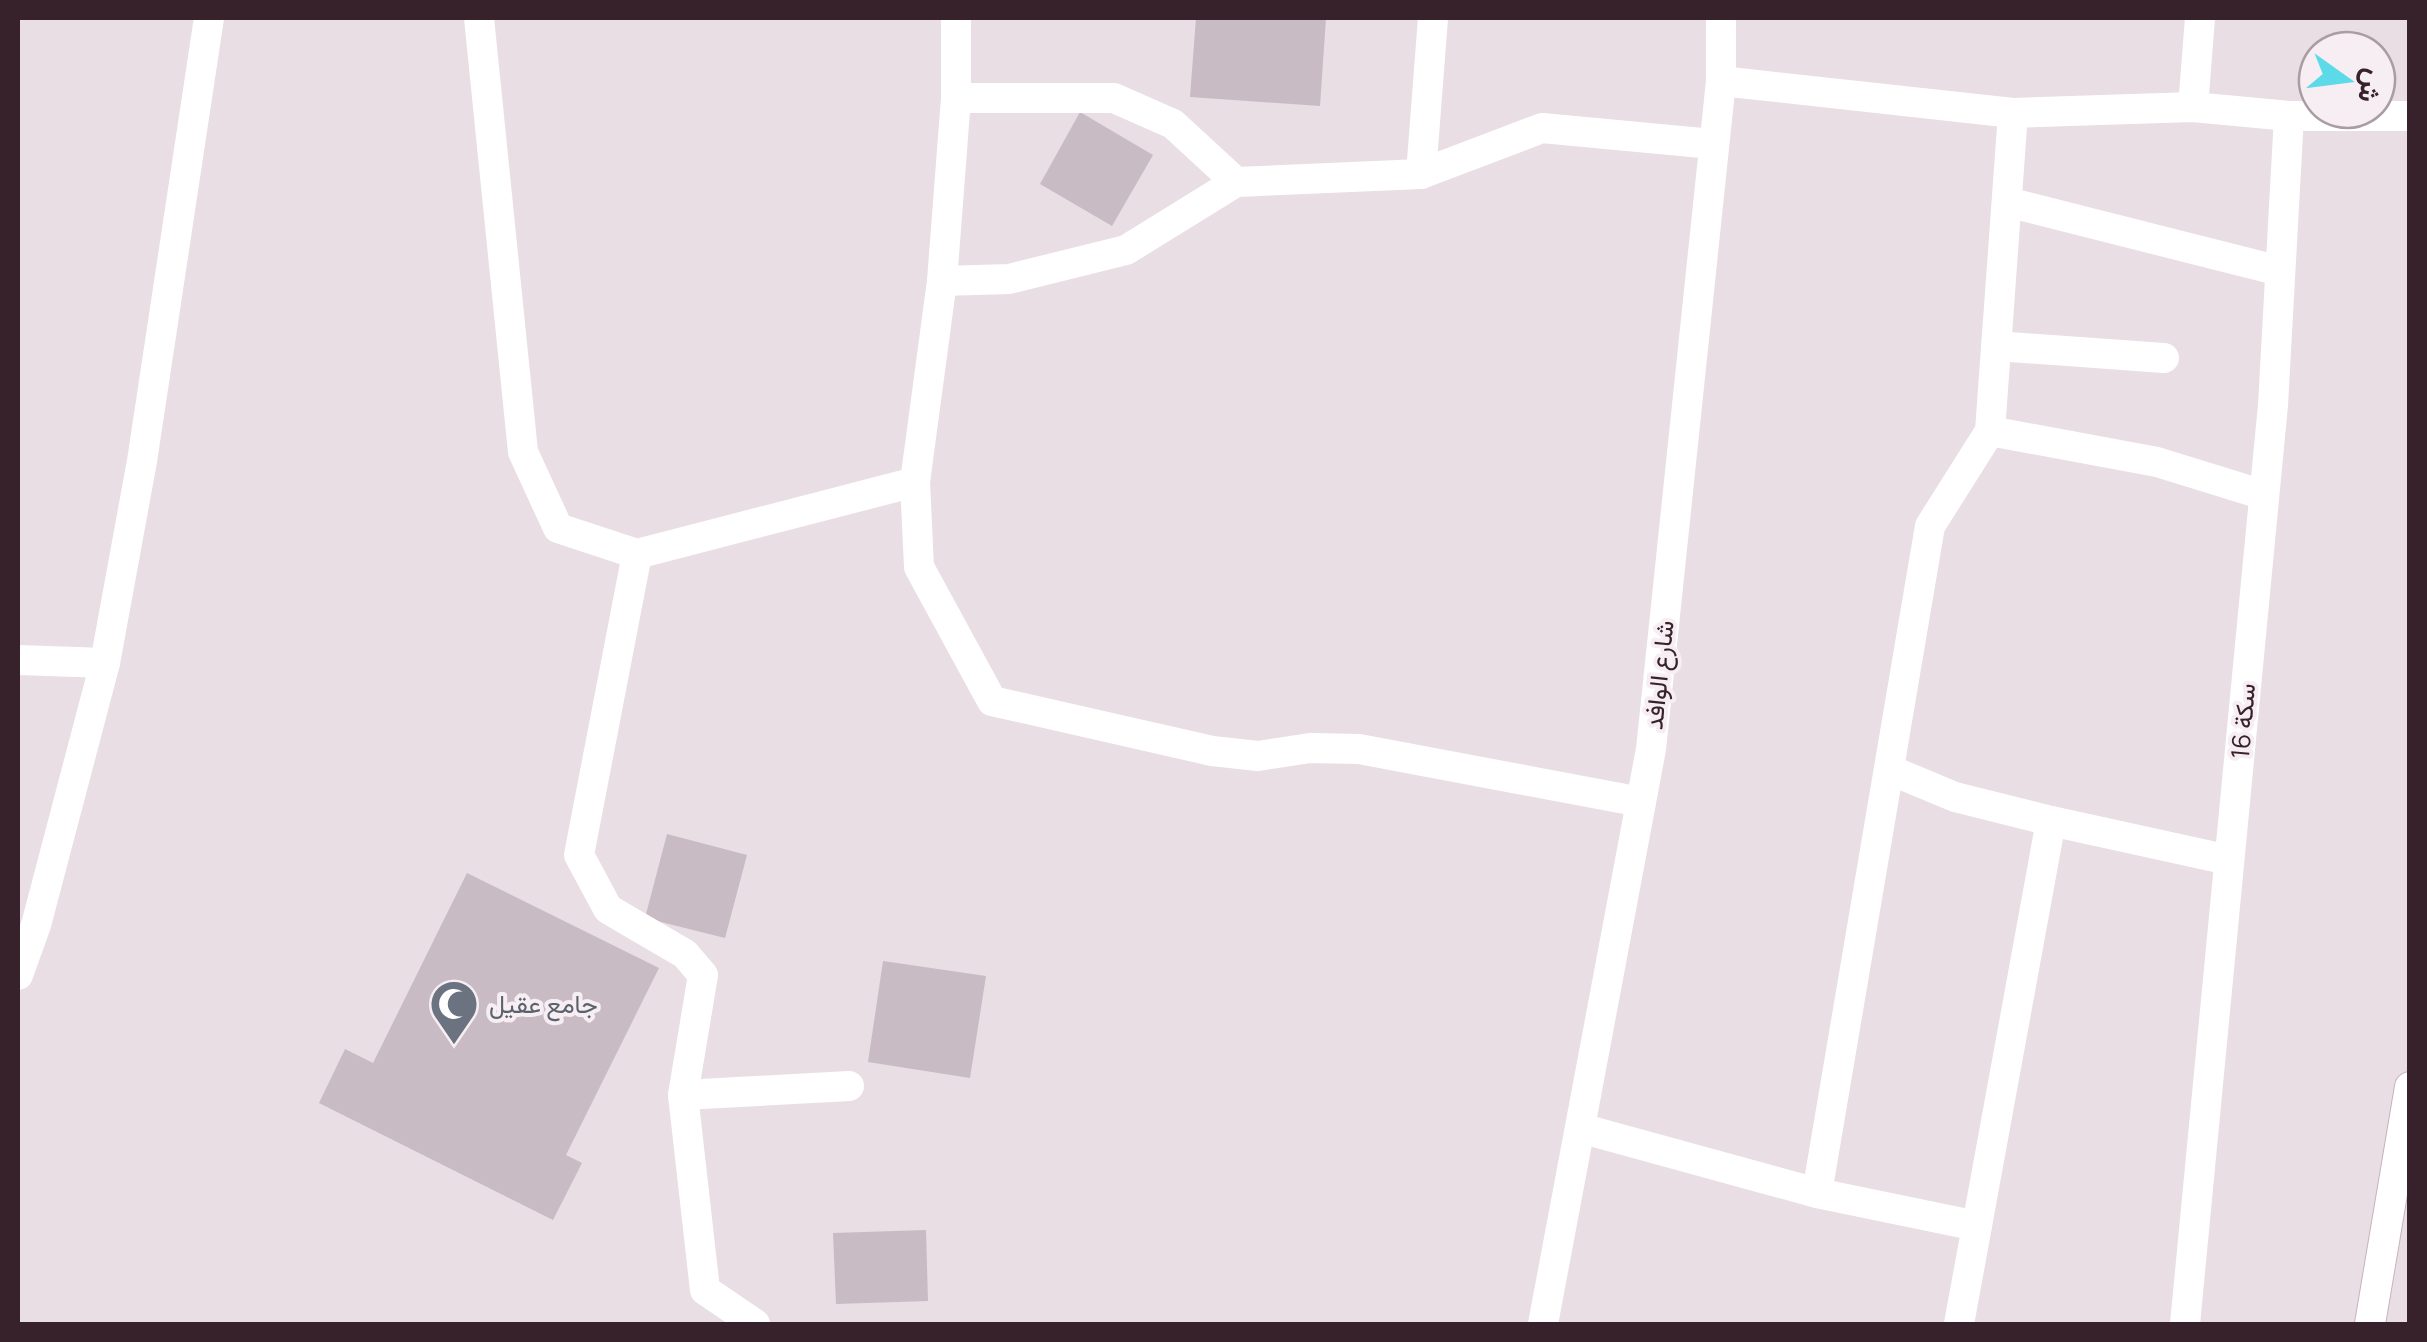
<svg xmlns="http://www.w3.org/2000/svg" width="2427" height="1342" viewBox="0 0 2427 1342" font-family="Manrope,Vazirmatn,sans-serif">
<rect width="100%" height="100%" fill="#e8dee4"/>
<g fill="#c9bbc3">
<path d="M1196,18H1326L1320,106L1190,97Z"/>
<path d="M1080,112L1153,155L1112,226L1040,184Z"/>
<path d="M667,834L747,855L725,938L645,918Z"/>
<path d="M467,873L659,968L566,1155L582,1163L553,1220L319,1103L345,1049L373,1063Z"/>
<path d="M883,961L986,976L970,1078L868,1062Z"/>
<path d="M926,1230L928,1301L836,1304L833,1233Z"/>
</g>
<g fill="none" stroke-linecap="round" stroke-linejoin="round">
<g stroke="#c7b2bd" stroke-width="32">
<path id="secondary" d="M2370,1324L2410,1087"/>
</g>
<g stroke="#fff" stroke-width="30">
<path d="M479,18L523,452L558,528L637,554L915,482"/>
<path d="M956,18V98L942,281L915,482L919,567L992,701L1212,751L1258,756L1310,748L1359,749L1641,802"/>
<path d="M1721,81L2013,113L2193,107L2289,116H2410"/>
<path d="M956,98H1114L1173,124L1236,182L1421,174L1542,128L1713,144"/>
<path d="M2193,107L2200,18"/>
<path d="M1421,174L1433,18"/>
<path d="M2007,202L2280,271"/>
<path d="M942,281L1009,279L1126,250L1236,182"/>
<path d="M1996,346L2164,358"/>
<path d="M1990,431L2157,462L2264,495"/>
<path d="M637,554L579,855L608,909L685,954L703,975L683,1095L705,1290L755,1324"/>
<path d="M18,660L105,663"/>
<path d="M1890,770L1955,797L2051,821L2229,860"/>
<path d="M18,975L36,925L105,663L142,461L209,18"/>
<path d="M683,1095L849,1086"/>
<path d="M1580,1128L1817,1193L1977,1226"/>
<path d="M1817,1193L1930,526L1990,431L2013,113"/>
<path d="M1543,1324L1651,749L1721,81V18"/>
<path d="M1959,1324L2051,821"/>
<path d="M2185,1324L2273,405L2289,116"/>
</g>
<use href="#secondary" stroke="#fff" stroke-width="30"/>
</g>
<defs>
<g id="mosque-pin" transform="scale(2.5)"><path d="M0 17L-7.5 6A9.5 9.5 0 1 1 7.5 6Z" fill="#6b7280" stroke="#f6eef3"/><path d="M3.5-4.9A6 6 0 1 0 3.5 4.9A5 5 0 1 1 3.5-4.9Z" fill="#fff"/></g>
</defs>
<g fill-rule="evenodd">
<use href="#mosque-pin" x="454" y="1004"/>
</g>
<g text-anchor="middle" stroke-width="8" stroke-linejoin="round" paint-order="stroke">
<g font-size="25" fill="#37212a" stroke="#f6eef3">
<text transform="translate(1659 675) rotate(-84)" y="9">شارع الوافد</text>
<text transform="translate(2243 721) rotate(-85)" y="9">سكة 16</text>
</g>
<g font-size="25" fill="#5b616d" stroke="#f6eef3" text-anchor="start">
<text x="489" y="1013">جامع عقيل</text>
</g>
</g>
<rect width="2427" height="1342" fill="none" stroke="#37212a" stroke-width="40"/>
<g transform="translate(2347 80) rotate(104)"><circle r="48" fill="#f6eef3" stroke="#aa9ca3" stroke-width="2.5"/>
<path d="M0-8L18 38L0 25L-18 38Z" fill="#5ddae8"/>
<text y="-15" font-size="28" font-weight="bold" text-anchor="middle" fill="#37212a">ش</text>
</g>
</svg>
